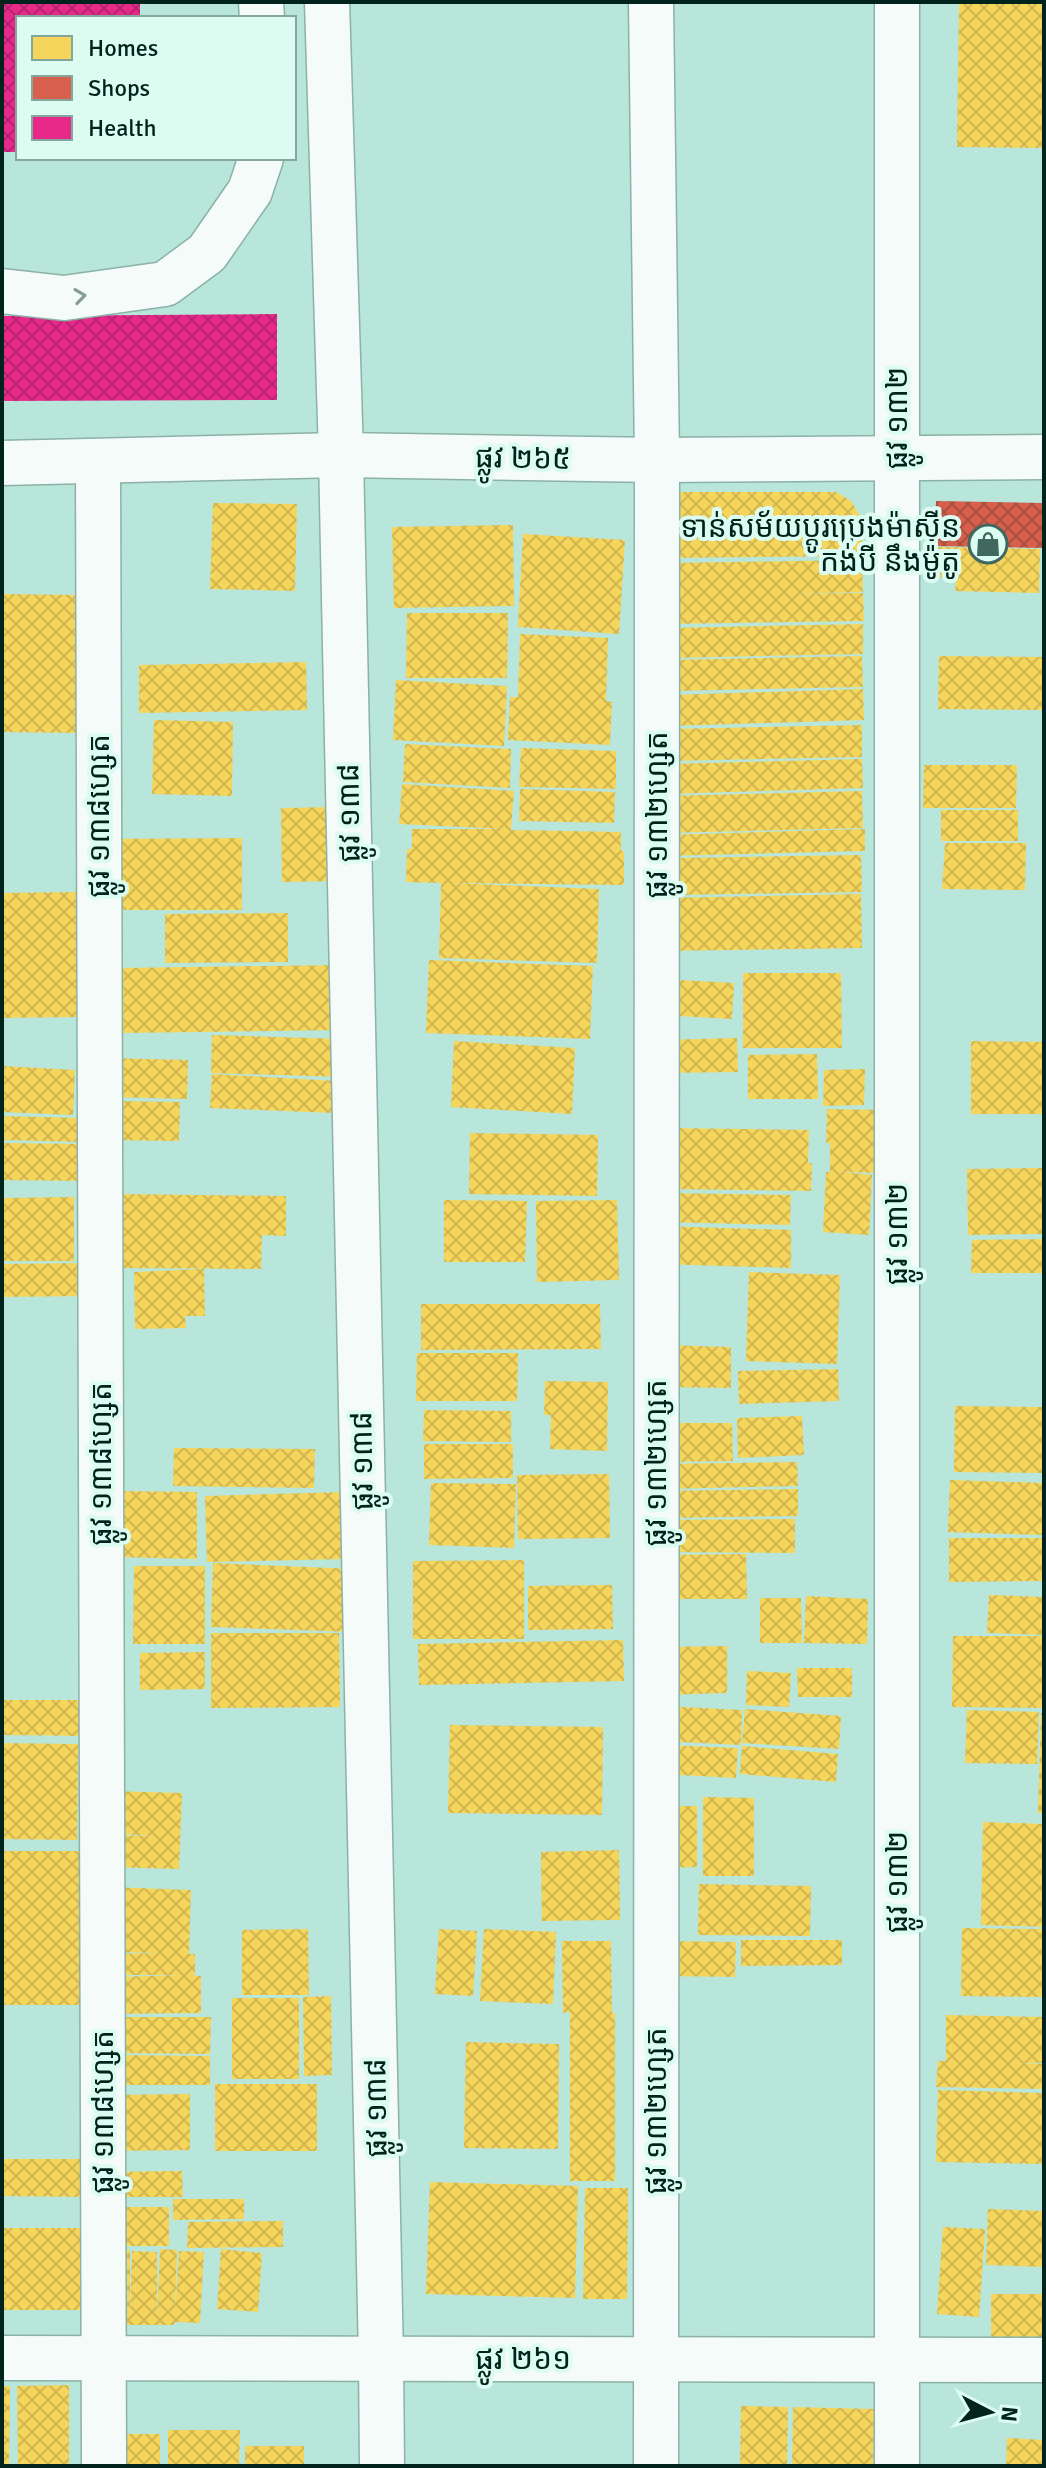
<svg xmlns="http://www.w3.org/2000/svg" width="1046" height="2468" viewBox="0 0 1046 2468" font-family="Signika,'Noto Sans Khmer',sans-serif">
<defs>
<pattern id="homes-cross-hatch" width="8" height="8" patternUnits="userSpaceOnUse" patternTransform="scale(2)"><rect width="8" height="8" fill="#f6d55c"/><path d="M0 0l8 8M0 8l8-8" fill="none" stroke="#d1b74f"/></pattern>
<pattern id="shops-cross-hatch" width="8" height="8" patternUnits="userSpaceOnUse" patternTransform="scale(2)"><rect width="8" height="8" fill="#d6604d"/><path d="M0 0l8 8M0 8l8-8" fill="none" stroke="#ab4f3f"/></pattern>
<pattern id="health-cross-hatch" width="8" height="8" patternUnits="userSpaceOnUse" patternTransform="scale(2)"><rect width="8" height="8" fill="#e7298a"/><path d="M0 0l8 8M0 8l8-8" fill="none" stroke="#b92370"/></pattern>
</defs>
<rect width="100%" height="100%" fill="#b9e6da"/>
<g fill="url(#homes-cross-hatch)">
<path d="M959,2H1044V148L957,147Z"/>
<path d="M666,492H836L851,501L863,521V556L667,558Z"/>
<path d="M213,503L297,504L295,591L210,589Z"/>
<path d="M513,525L514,606L394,608L392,527Z"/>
<path d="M523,534L625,540L619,634L518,627Z"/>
<path d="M935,547L1040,549L1039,593L955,591L956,578L934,577Z"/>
<path d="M862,560L863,592L788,594L863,593L864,621L668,624L665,563Z"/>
<path d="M2,594L81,595L78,733L2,732Z"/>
<path d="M407,613H508L507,678H406Z"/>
<path d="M863,624V654L670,658L669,628Z"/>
<path d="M520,634L608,638L606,701L612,702L610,745L508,740L510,697H518Z"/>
<path d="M862,656L863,687L671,691V660Z"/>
<path d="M939,656L1044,657V710L938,709Z"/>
<path d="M306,662L307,710L139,713V665Z"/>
<path d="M396,680L507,686L504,746L393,740Z"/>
<path d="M863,689L864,720L670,726V695Z"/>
<path d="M154,720L233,722L232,796L152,794Z"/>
<path d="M862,725V757L668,761L667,729Z"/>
<path d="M405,744L511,749L510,788L403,782Z"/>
<path d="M521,748L616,751V789L519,787Z"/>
<path d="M862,759L863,788L667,794L666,764Z"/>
<path d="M924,765H1017L1016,808H923Z"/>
<path d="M402,784L514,791L511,830L621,832V851H624V885L451,883L599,889L597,963L439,958L441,883L406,882L407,849H412V829H503L399,824Z"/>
<path d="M520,789L615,792L614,823L519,821Z"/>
<path d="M862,791L863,828L667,833L666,796Z"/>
<path d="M334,807L335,881L282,882L281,808Z"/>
<rect x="941" y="810" width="77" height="31"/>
<path d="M865,829V851L666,856V835Z"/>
<path d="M242,838V910H106V839Z"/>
<path d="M945,843H1026L1025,890L942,889Z"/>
<path d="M861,855L862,892L678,895L677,858Z"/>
<path d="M78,892L79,1017L2,1018V893Z"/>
<path d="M861,894L862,948L661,951V898Z"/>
<path d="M288,913V962L165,963V914Z"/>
<path d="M429,960L593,966L590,1039L426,1033Z"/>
<path d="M338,965L339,1030L121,1033L119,968Z"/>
<path d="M743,973H841L842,1048H743Z"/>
<path d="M661,979L734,983L732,1019L659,1015Z"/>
<path d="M212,1035L343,1039L341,1077L211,1073Z"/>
<path d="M737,1038L738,1072L662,1073L661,1040Z"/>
<path d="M454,1041L575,1048L572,1114L451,1107Z"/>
<path d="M971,1041L1044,1042V1114H971Z"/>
<path d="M817,1054L818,1099H748V1055Z"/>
<path d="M106,1058L188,1060L187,1099L105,1097Z"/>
<path d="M2,1066L75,1070L73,1115L2,1112Z"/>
<path d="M865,1069L864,1105L823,1106L824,1070Z"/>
<path d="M212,1074L336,1081L334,1113L210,1108Z"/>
<path d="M107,1101L180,1102L179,1141L107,1140Z"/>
<path d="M827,1109L882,1110L878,1173L841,1172L872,1175L869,1235L823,1232L826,1172H830V1143H826Z"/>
<path d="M2,1116L84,1118L83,1142L2,1140Z"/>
<path d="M666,1128L809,1130L808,1163H812L811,1191L663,1189Z"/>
<path d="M470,1133L598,1135L597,1196L469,1194Z"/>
<path d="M2,1143L83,1144V1181L2,1180Z"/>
<path d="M1044,1168V1234L968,1235L967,1169Z"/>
<path d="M661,1193L791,1195L790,1225L661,1222Z"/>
<path d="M121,1194L286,1196V1236L262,1235L261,1269L120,1268Z"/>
<path d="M74,1197V1261H2V1198Z"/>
<path d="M444,1200L527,1201L525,1262H444Z"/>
<path d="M617,1200L619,1280L537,1282L536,1201Z"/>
<path d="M660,1226L791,1230V1268L659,1264Z"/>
<path d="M1044,1239V1273H971L972,1240Z"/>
<path d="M87,1263V1296L2,1297V1264Z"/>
<path d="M204,1269L205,1316H185L186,1328L135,1329L134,1272Z"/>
<path d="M749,1272L840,1275L837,1364L746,1361Z"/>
<path d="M421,1304H600L601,1349L421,1350Z"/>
<path d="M663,1345L731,1347V1388L663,1387Z"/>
<path d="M417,1353H518L517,1401H416Z"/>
<path d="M838,1369L839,1401L739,1404L738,1371Z"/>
<path d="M545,1381L608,1382L607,1451L550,1449L551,1415H544Z"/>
<path d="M955,1406L1044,1407V1473L954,1472Z"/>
<path d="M424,1410L511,1411V1442L423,1441Z"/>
<path d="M802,1416L804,1455L738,1458L737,1418Z"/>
<path d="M660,1423H732L733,1461L660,1462Z"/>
<path d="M424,1444H513V1478L424,1479Z"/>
<path d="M174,1448L315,1449L314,1488L173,1486Z"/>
<path d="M797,1462L798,1486L660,1489V1464Z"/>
<path d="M609,1474L610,1538L518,1539L517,1475Z"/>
<path d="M950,1480L1044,1483V1535L948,1532Z"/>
<path d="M431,1483L516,1484L514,1548L429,1545Z"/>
<path d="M798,1489V1516L663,1518L662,1491Z"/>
<path d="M117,1491L197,1492V1559L116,1557Z"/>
<path d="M346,1492L347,1559L207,1562L205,1496Z"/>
<path d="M795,1519V1553L660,1552V1520Z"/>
<path d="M949,1538H1044V1581L949,1582Z"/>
<path d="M746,1554L747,1599H663V1555Z"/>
<path d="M524,1560V1639H413V1561Z"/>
<path d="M213,1563L354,1569L352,1632L211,1627Z"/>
<path d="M134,1566H205V1644H133Z"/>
<path d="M612,1585L613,1629L528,1630V1586Z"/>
<path d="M989,1595L1044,1597V1635L987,1633Z"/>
<path d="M806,1596L868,1599L867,1644L804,1643Z"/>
<path d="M760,1598H801L802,1643H760Z"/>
<path d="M211,1633H339L340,1707L211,1708Z"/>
<path d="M953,1636H1044V1708L952,1707Z"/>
<path d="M623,1640L624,1681L419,1685L418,1644Z"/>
<path d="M727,1646V1693L662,1695L661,1647Z"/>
<path d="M205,1652V1689L140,1690V1653Z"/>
<path d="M797,1668H852V1697H798Z"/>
<path d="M747,1671L791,1673L789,1707L746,1705Z"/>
<path d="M2,1700H87V1736L2,1735Z"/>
<path d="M662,1706L742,1710L741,1745L660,1741Z"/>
<path d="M745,1709L841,1716L839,1749L742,1743Z"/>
<path d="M967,1710L1039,1712L1037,1764L965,1763Z"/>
<path d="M1041,1713H1044V1813H1038Z"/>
<path d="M450,1725L603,1727L602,1815L448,1813Z"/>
<path d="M2,1743L78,1744L77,1840L2,1839Z"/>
<path d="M662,1745L738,1748L736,1778L660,1774Z"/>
<path d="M742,1746L838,1754L836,1782L740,1774Z"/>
<path d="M109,1791L182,1793L179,1869L107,1867L108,1835L154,1836L108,1833Z"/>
<path d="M703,1797L754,1798V1876H703Z"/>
<path d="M660,1806H697V1867L661,1868Z"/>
<path d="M983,1822L1044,1824V1927L981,1925Z"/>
<path d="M619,1850L620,1920L542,1921L541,1852Z"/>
<rect x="2" y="1851" width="87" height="154"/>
<path d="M699,1884L811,1886L810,1936L698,1935Z"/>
<path d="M110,1887L191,1890L189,1954H195V1976H201V2013L113,2014L112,1977L184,1975H111L112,1954L162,1953L108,1952Z"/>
<path d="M962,1928L1044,1929V1997L961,1996Z"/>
<path d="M308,1929L309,1995H242V1930Z"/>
<path d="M439,1929L477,1931L473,1996L435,1994Z"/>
<path d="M484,1929L556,1932L553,2004L480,2001Z"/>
<path d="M741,1940H842V1965L741,1966Z"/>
<path d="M562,1941H611L612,2013H615V2181H570V2012L563,2013Z"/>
<path d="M664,1941L736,1942L735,1977L664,1976Z"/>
<path d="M331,1996L332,2075L304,2076L303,1997Z"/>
<rect x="232" y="1998" width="67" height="81"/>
<path d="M946,2015L1044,2017V2063H1017L1044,2064V2089L936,2087L938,2061H946Z"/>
<path d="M112,2017H211L210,2054L112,2053Z"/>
<path d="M466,2042L559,2044L558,2149L464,2148Z"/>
<path d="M113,2055L210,2056V2085H113Z"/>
<rect x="215" y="2084" width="102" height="67"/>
<path d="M938,2090L1044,2093V2164L936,2162Z"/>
<path d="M190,2094V2150L106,2151V2095Z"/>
<path d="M2,2159H88L87,2197L2,2196Z"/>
<path d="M182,2171L183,2197H107V2172Z"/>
<path d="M430,2182L578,2186L575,2298L426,2294Z"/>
<path d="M585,2188H628L627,2299H583Z"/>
<path d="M173,2199H244V2219L173,2220Z"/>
<rect x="106" y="2207" width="63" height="39"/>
<path d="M988,2209L1044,2211V2267L986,2265Z"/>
<path d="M283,2221V2247L187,2248L188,2222Z"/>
<path d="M943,2227L985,2229L979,2317L937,2314Z"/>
<path d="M2,2228H84L83,2310H2Z"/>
<path d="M160,2249L177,2250L175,2311L179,2251L204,2252L200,2323L175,2322L174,2325H105V2250H130V2318L132,2251L157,2252V2319Z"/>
<path d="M221,2249L262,2253L258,2312L217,2309Z"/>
<rect x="991" y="2294" width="53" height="56"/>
<path d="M69,2385V2466H18L17,2386Z"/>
<path d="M2,2386H10L9,2466H2Z"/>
<path d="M741,2406L788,2407L787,2466H740Z"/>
<path d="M793,2407L874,2409L873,2466H792Z"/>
<path d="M168,2430H240L239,2466H168Z"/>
<rect x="125" y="2434" width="35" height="32"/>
<path d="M1007,2438L1044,2440V2466H1006Z"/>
<rect x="245" y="2446" width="59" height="20"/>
</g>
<path fill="url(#shops-cross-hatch)" d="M936,501L1043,503L1042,548L934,546Z"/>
<g fill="url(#health-cross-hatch)">
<path d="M2,2H140V18H18V152H2Z"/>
<path d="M277,314V400L2,401V316Z"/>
</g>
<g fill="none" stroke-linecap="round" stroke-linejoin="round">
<g stroke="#8cb1a7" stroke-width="47">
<g id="minor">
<path d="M261,2L262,18"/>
<path d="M327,2L341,455L381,2359L382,2466"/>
<path d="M651,2L657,460L656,2466"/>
<path d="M2,291L64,298L165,284L207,253L250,191L261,158"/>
<path d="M98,462L104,2466"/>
<path d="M2,463L341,455L657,460L1044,457"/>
<path d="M2,2358L1044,2360"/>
<path d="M897,2466V2"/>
</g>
</g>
<use href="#minor" stroke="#f4fbf9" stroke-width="44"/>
</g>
<defs><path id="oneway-chevron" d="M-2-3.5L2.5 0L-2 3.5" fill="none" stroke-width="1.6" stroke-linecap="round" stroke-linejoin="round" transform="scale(2)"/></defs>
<use stroke="#869a96" href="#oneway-chevron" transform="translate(80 296) rotate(-8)"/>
<defs>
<g id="shop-ring" transform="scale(2)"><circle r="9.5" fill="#dcfcf2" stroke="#41685e" stroke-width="1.5"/><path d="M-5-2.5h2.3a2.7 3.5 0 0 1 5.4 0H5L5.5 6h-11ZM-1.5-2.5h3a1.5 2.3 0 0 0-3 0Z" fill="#41685e"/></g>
</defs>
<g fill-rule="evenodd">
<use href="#shop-ring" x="988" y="544"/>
</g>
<g text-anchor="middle" stroke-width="8" stroke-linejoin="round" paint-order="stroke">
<g font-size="30" fill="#00241c" stroke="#dcfcf2">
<text transform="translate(897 418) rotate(-90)" y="10">ផ្លូវ ១៣២</text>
<text transform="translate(523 458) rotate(1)" y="10">ផ្លូវ ២៦៥</text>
<text transform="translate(349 813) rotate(-91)" y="10">ផ្លូវ ១៣៨</text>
<text transform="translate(657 815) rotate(-90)" y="10">ផ្លូវ ១៣២ហ្សេត</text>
<text transform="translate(99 816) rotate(-90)" y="10">ផ្លូវ ១៣៨ហ្សេត</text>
<text transform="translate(897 1234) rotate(-90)" y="10">ផ្លូវ ១៣២</text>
<text transform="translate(362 1461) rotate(-91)" y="10">ផ្លូវ ១៣៨</text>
<text transform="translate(656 1463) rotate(-90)" y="10">ផ្លូវ ១៣២ហ្សេត</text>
<text transform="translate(101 1464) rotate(-90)" y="10">ផ្លូវ ១៣៨ហ្សេត</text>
<text transform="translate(897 1882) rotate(-90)" y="10">ផ្លូវ ១៣២</text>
<text transform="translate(376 2108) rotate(-91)" y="10">ផ្លូវ ១៣៨</text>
<text transform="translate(656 2111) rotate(-90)" y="10">ផ្លូវ ១៣២ហ្សេត</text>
<text transform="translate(103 2112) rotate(-90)" y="10">ផ្លូវ ១៣៨ហ្សេត</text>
<text x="523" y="2369">ផ្លូវ ២៦១</text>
</g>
<g font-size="30" fill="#00241c" stroke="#dcfcf2" text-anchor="end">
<text x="960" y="537">ទាន់សម័យប្តូរប្រេងម៉ាសុីន<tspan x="960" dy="34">កង់បី នឹងម៉ូតូ</tspan></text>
</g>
</g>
<rect width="1046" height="2468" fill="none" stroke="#00241c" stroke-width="8"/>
<rect x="16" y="16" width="280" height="144" fill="#dcfcf2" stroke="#84a69c" stroke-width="2"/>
<rect x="32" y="36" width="40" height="24" fill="#f6d55c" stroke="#84a69c" stroke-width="2"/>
<text x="88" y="56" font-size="24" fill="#00241c">Homes</text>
<rect x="32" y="76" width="40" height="24" fill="#d6604d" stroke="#84a69c" stroke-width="2"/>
<text x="88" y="96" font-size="24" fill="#00241c">Shops</text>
<rect x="32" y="116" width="40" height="24" fill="#e7298a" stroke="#84a69c" stroke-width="2"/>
<text x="88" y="136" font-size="24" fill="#00241c">Health</text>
<g transform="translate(990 2412) rotate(96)" stroke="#dcfcf2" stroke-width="6" paint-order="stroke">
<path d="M0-6L14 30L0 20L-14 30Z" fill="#00241c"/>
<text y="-12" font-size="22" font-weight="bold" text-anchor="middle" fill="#00241c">N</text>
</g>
</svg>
